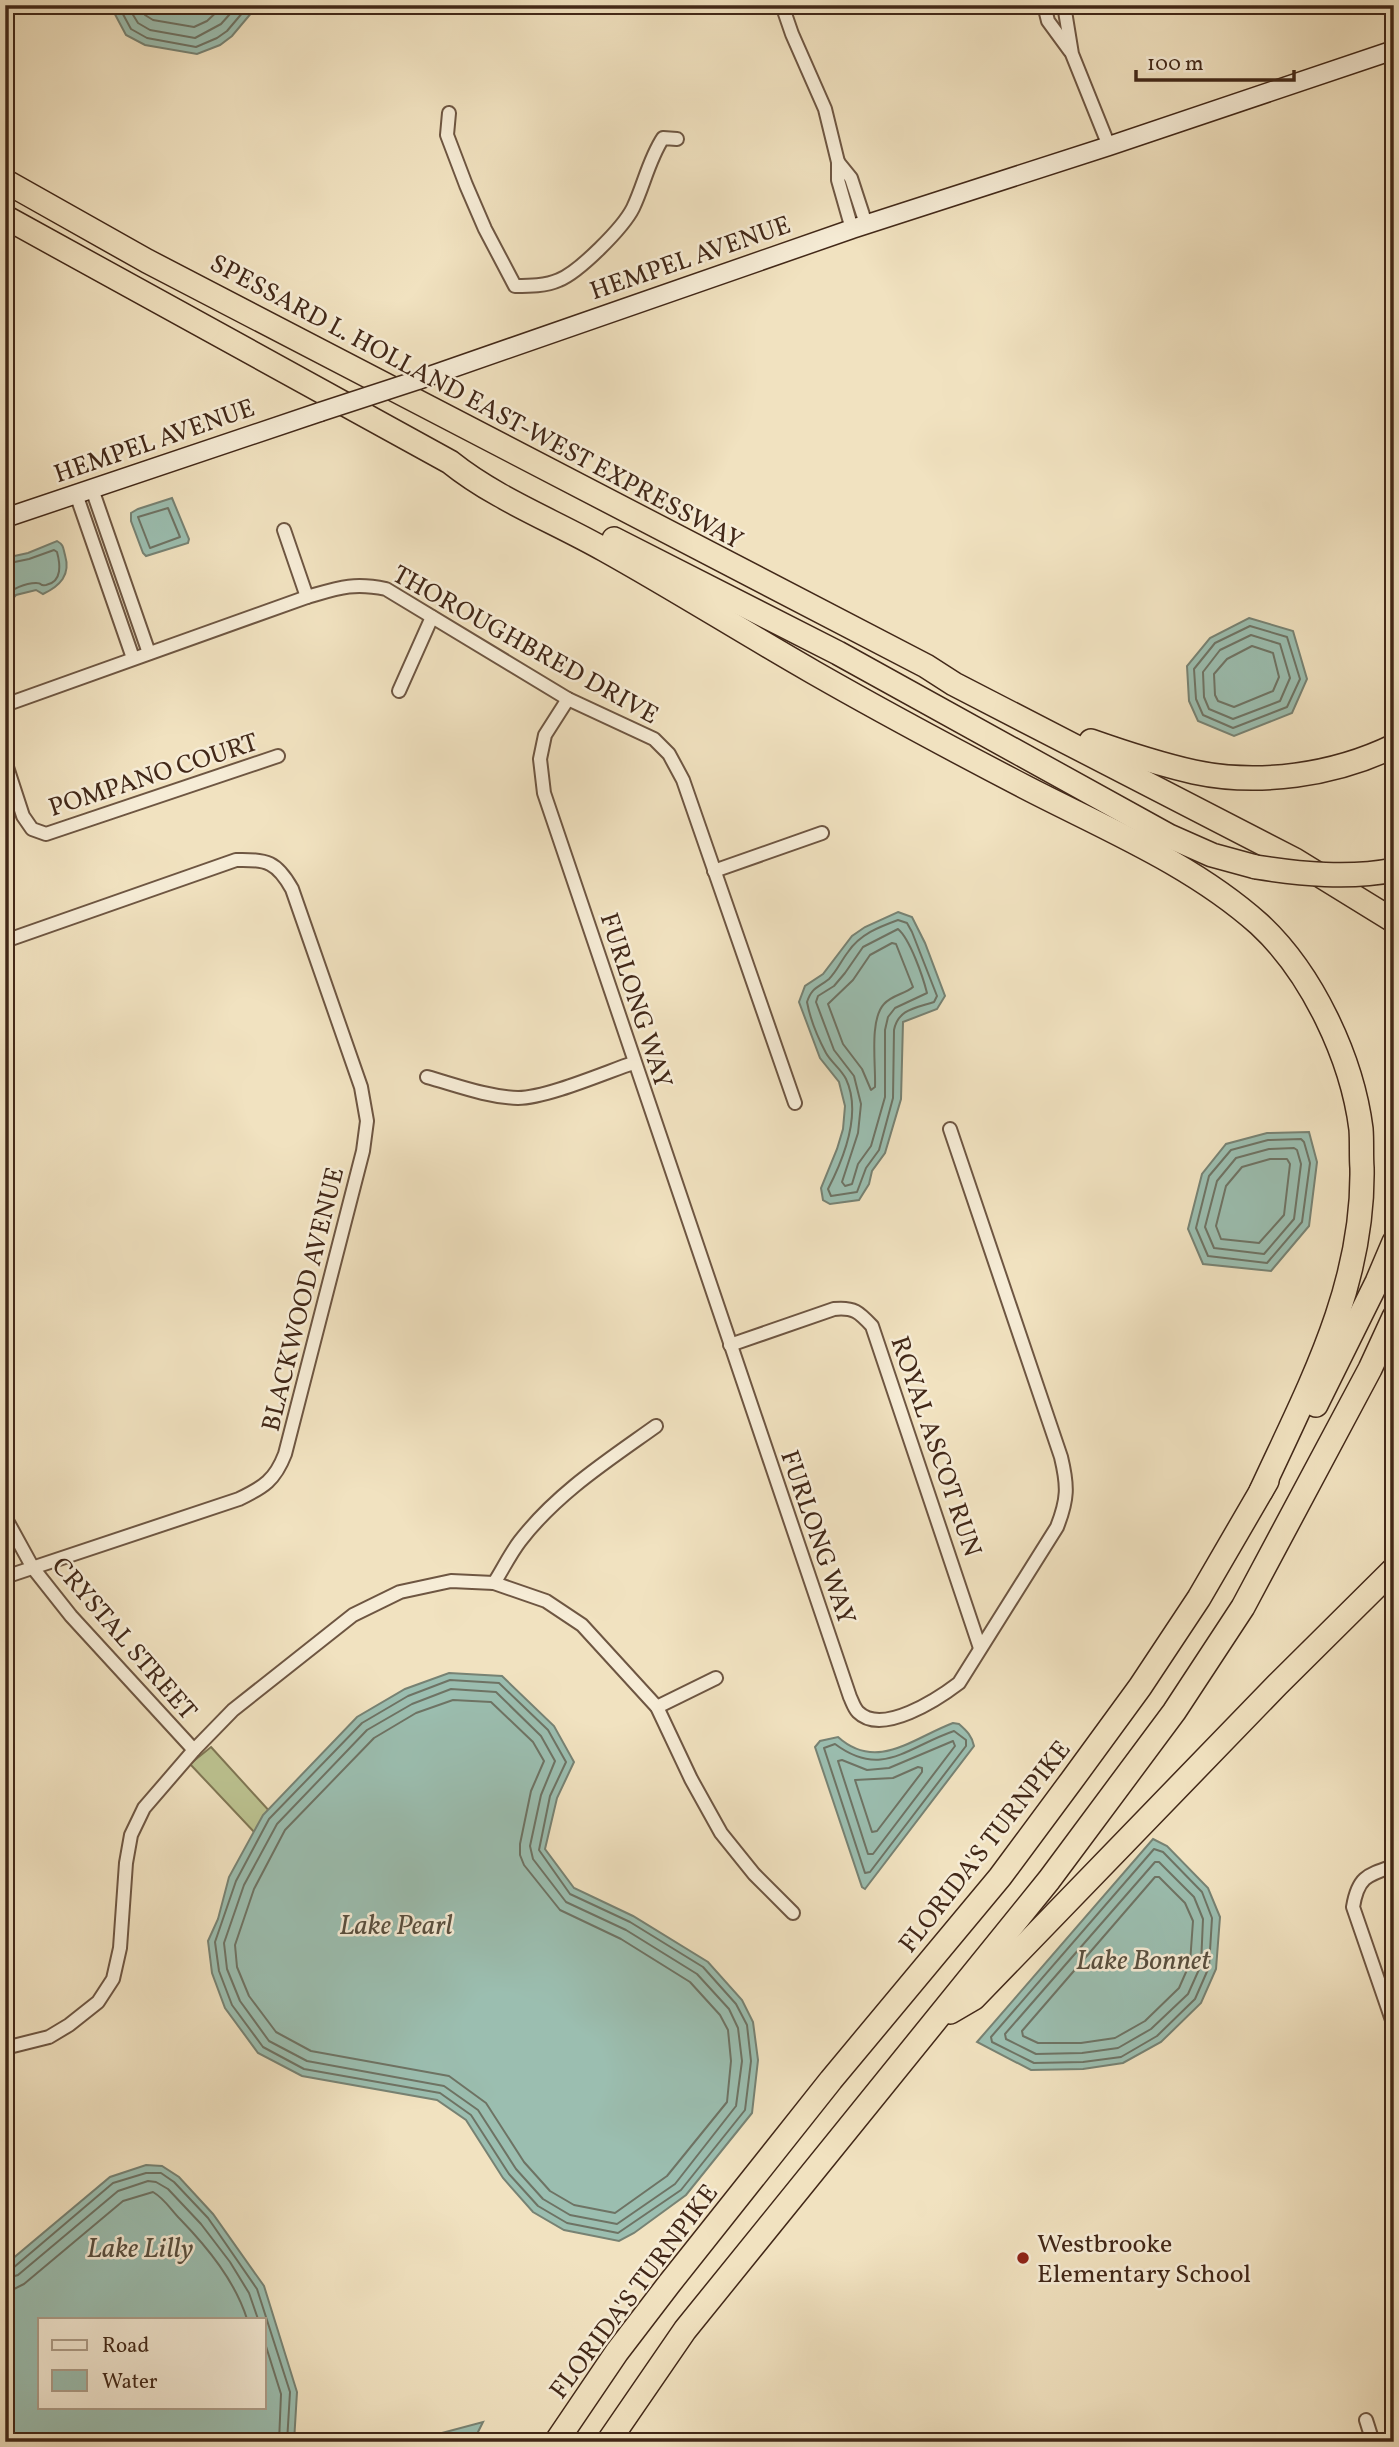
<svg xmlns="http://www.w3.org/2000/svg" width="1399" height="2447" viewBox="0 0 1399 2447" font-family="Vollkorn,serif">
<rect width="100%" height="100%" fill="#f1e2c0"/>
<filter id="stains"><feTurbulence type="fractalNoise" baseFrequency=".00286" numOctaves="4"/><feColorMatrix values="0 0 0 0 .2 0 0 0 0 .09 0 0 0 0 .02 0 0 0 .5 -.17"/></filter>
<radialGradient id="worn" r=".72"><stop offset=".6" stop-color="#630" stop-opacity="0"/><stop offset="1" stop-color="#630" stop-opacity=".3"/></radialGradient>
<path fill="#bcc391" stroke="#7f7654" stroke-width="2" d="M211,1747L292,1836L273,1852L190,1764Z"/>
<g fill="#9bbeb0" stroke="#778273" stroke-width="2" fill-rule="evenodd">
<path d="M110,5H258L232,36L220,45L197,54L145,45L126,35Z"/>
<path d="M172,498L189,539L188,543L146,556L143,553L131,521V513L138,509Z"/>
<path d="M57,541C64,545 63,548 65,555C71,575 60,586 43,594L36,590L16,595L8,604L5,603V558L28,553Z"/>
<path d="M1249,618L1293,631L1307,679L1292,713L1234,736L1198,721L1189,701L1187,666L1210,638Z"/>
<path d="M898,912L912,917L925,943L945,996L937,1009L903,1022L901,1099L885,1153L872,1171L869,1184L859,1200L830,1204L823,1200L821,1188L837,1149L843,1129L845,1106L839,1082L820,1058L799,1002L805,986L823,974L852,936L865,927Z"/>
<path d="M1309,1132L1317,1162L1309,1226L1271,1271L1203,1264L1188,1229L1202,1174L1226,1144L1267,1133Z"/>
<path d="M449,1673L502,1676L554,1726L574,1762L557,1798L545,1849L574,1888L633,1916L708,1962L742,2000L753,2022L758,2060L752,2113L686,2195L634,2233L619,2241L564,2230L533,2212L503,2178L466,2120L437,2100L302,2076L258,2053L225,2008L212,1973L208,1941L218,1919L229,1877L263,1815L357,1717L405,1689Z"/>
<path d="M953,1723L959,1724C967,1731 972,1736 974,1746L865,1889L862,1887L815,1747L820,1741L838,1737C877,1772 913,1738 953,1723Z"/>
<path d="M1153,1839L1167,1846L1208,1888L1220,1917L1216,1969L1201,2003L1161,2042L1123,2063L1083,2069L1031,2070L977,2042Z"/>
<path d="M146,2165L162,2166L179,2177L213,2214L264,2286L297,2392L294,2442H5V2265L110,2177ZM40,2319H264V2407H40Z"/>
<path d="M483,2422L473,2442H408Z"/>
</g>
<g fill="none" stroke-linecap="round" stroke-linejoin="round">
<g stroke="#6e7364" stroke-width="2">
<path d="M118,5L131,29L147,38L196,47L217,38L227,31L249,5"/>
<path d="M127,5L138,23L150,30L195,38L221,24L238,5"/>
<path d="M139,5L145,15L153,20L194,27L207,21L224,5"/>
<path d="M168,508L180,537L150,548L138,517Z"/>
<path d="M5,564L29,559L54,550L57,552C60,563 63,582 46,585C38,586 44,583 36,583C25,583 12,589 5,596"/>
<path d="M1250,626L1287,637L1300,679L1287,707L1233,728L1203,715L1196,699L1194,669L1215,643Z"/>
<path d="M1251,635L1280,644L1290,678L1280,701L1233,719L1209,709L1204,697L1203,672L1220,650Z"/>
<path d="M1252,646L1273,653L1279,677L1273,691L1234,707L1218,701L1215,695L1214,674L1227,659Z"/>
<path d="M898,920L907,923L912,932L937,996L934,1002C916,1008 898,1009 894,1030L893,1098L879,1150L866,1168L857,1192L831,1196L828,1189C844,1158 862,1113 846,1079C841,1069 831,1062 826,1053C818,1038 810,1018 807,1002C812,987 818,988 829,979C837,971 841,961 848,952C860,934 879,927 898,920Z"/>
<path d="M898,929C910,939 923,977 927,993L895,1008L888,1017L885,1030V1097L871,1146L858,1164L852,1184L845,1186L842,1182L858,1133L861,1104L854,1076L834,1050L816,1002L818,996L834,986L845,973L863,947Z"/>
<path d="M892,943L896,944L913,987C905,994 892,995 884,1004C869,1020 876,1065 875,1087L871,1090L862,1069L843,1044L828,1004L853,980L870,955Z"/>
<path d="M1301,1139L1304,1142L1310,1163L1302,1222L1267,1263L1208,1256L1196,1228L1209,1176L1231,1150L1268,1140Z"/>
<path d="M1294,1148L1297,1150L1301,1164L1294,1219L1264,1254L1214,1248L1205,1227L1217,1181L1236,1158L1269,1149Z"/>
<path d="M1270,1159H1287L1290,1164L1284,1215L1259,1243L1221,1239L1216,1226L1226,1186L1242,1167Z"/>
<path d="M450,1680L499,1683L548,1730L566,1762L550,1796L539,1850L570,1894L630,1922L703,1967L736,2004L747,2025L751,2061L745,2110L681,2190L618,2233L567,2223L538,2206L509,2174L471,2115L440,2093L304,2069L263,2047L232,2005L219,1971L215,1942L236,1881L269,1819L362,1723L408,1696Z"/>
<path d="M451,1689L496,1692L541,1736L555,1761L541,1795L530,1846L533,1859L566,1902L626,1930L697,1974L729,2009L738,2028L742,2061L736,2106L675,2184L617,2224L570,2215L543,2199L516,2169L478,2110L444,2086L307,2061L269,2041L240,2001L227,1969L224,1943L244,1885L277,1824L367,1730L412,1704Z"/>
<path d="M453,1700L491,1702L533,1742L544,1761L531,1791L520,1844V1855L524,1865L560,1910L621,1939L690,1982L720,2015L728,2030L731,2061L727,2102L667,2176L615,2213L574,2205L550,2191L524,2162L486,2103L449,2076L311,2051L276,2032L249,1996L237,1967L235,1945L254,1889L285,1830L374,1738L416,1713Z"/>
<path d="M954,1731L966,1740V1746L870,1872L865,1873L824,1748L835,1744C882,1779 907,1747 954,1731Z"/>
<path d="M953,1741L955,1746L873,1854H868L838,1761L842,1760L867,1770L889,1768Z"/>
<path d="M918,1767L922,1768V1772L877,1831L872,1832L855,1780L893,1778Z"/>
<path d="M1154,1849L1163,1852L1202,1892L1212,1918L1209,1967L1195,1999L1157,2036L1121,2057L1083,2062L1034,2063L992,2042L991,2037Z"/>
<path d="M1155,1862H1159L1194,1897L1203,1919L1201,1965L1188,1994L1151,2029L1118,2048L1082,2053L1036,2054L1006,2039L1005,2034Z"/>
<path d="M1155,1877H1159L1185,1903L1193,1921L1190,1963L1179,1988L1145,2021L1115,2038L1081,2043H1038L1023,2036L1022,2031Z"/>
<path d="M5,2270L13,2268L113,2183L146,2173H161L174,2182L208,2218L257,2289L290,2392L287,2442"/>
<path d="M5,2279L18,2275L118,2191L148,2181L156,2182L168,2189L201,2224L230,2262L249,2293L258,2319"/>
<path d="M5,2289H14L24,2284L123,2201L153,2192C165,2199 171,2210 180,2219C208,2248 235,2281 247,2319"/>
<path d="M264,2340L281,2394L279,2442"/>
</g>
<g stroke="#6e5642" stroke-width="16">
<g id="street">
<path d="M782,5L792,34L825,109L838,162V180L852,229"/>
<path d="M1044,5L1048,21L1070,51"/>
<path d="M1064,5L1072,54L1109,146"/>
<path d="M449,113L447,135L466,185L485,229L515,286C529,286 546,286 559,280C579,272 623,228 633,208C644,185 649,159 663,138L677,139"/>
<path d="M838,162L851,178L866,224"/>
<path d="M92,489L149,653"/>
<path d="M76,494L133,658"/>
<path d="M284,530L307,597"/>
<path d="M399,691L432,617"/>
<path d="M568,699L545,735L540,759L544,793L850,1697C852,1701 854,1708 858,1712C882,1736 938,1699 959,1683L1057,1527C1068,1499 1068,1486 1061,1457L950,1129"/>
<path d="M5,705L307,597C338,588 353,582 386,589L568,699L654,739L669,754L683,780L795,1103"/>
<path d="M5,761L23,816L32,829L46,834L278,756"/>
<path d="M714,871L822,833"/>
<path d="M5,941L236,860C267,859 277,862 292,889L361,1087L367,1121L363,1151L285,1454C275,1480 264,1487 239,1499L5,1577"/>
<path d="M427,1077C456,1085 487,1097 518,1098C546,1098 604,1073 633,1063"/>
<path d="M730,1345L834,1309C854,1307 859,1312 872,1326L980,1648"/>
<path d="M5,1517L33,1568L71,1616L194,1750"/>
<path d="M494,1583C503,1569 510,1554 520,1541C557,1493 607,1461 656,1426"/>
<path d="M657,1707L716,1678"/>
<path d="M1394,1866C1367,1875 1358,1877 1353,1907L1394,2026"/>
<path d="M5,2048L49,2037L69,2025L98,2002L113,1979L120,1948L126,1863L131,1835L144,1808L194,1750L233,1710L353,1615L400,1592L451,1581L494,1583L546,1601L582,1625L657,1707L691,1779L721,1833L754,1874L793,1913"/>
<path d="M1366,2420L1373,2442"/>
</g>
</g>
<g stroke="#422818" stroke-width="21">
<g id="secondary">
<path d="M418,380L852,229L1109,146L1394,50"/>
<path d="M5,518L320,412"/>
</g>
</g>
<g stroke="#422818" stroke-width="26">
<g id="highway">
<path d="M5,181L147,261L926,666L954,684L1295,860L1394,921"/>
<path d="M5,217L450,462C496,499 554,521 605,550C675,589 743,632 813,672C883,712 954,750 1025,787C1104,828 1192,864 1259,924C1312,973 1352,1058 1361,1129C1362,1142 1361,1156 1362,1168C1364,1287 1309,1387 1261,1491"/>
<path d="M614,539L838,653L1169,836L1212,855L1256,867"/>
<path d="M1091,741C1125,753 1159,764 1194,772C1259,786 1334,775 1394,746"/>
<path d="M1316,1405L1377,1282L1394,1242"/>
<path d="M950,2012L974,1998L1277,1685L1394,1569"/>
<path d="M556,2442L617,2352L669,2284L831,2080L1000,1877L1072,1780L1140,1687L1199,1598L1267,1481"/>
<path d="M608,2442L685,2330L1049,1880L1174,1712L1243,1607L1370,1369L1394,1317"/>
</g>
</g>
<use href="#street" stroke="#f6ecd6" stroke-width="12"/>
<use href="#secondary" stroke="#f6ecd6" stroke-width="18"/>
<use href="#highway" stroke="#f1e2c0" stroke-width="23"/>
<g stroke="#422818" stroke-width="21" stroke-linecap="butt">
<path id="secondary-bridge" d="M320,412L418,380"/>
</g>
<g stroke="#422818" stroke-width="26" stroke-linecap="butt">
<path id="highway-bridge" d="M1256,867C1301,874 1349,879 1394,870"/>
</g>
<use href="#secondary-bridge" stroke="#f6ecd6" stroke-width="18"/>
<use href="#highway-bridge" stroke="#f1e2c0" stroke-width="23"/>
</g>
<circle fill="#8f2418" stroke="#f6ecd6" stroke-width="2.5" cx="1023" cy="2258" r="7"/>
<g text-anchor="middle" stroke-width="5" stroke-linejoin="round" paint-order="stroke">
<g font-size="26" fill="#422818" stroke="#f6ecd6">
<text transform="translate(690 257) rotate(-19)" y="9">HEMPEL AVENUE</text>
<text transform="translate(477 401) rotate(28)" y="9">SPESSARD L. HOLLAND EAST-WEST EXPRESSWAY</text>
<text transform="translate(154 440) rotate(-19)" y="9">HEMPEL AVENUE</text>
<text transform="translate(526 644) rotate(29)" y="9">THOROUGHBRED DRIVE</text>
<text transform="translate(153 774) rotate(-18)" y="9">POMPANO COURT</text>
<text transform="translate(637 1000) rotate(72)" y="9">FURLONG WAY</text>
<text transform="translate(302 1299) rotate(-76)" y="9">BLACKWOOD AVENUE</text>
<text transform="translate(937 1446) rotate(71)" y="9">ROYAL ASCOT RUN</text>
<text transform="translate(819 1537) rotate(71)" y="9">FURLONG WAY</text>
<text transform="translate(125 1638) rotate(49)" y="9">CRYSTAL STREET</text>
<text transform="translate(984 1846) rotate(-52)" y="9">FLORIDA'S TURNPIKE</text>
<text transform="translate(633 2291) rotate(-53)" y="9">FLORIDA'S TURNPIKE</text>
</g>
<g font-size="26" fill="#422818" stroke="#f6ecd6" text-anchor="start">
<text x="1037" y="2252">Westbrooke<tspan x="1037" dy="30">Elementary School</tspan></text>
</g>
<g font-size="28" font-style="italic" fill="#584e3e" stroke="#f6ecd6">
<text x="396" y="1934">Lake Pearl</text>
<text x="1143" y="1969">Lake Bonnet</text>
<text x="140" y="2257">Lake Lilly</text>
</g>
</g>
<rect width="1399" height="2447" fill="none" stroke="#f1e2c0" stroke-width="28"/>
<rect x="7" y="7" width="1385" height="2433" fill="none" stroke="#422818" stroke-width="3.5"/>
<rect x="14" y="14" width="1371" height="2419" fill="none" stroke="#422818" stroke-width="2"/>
<rect x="38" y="2318" width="228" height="91" fill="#f6ecd6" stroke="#ae9e8a" stroke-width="2"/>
<rect x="52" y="2340" width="35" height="10" fill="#f6ecd6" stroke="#ae9e8a" stroke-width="2"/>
<text x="102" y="2352" font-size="21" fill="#422818">Road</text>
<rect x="52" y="2370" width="35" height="21" fill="#9bbeb0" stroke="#ae9e8a" stroke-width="2"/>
<text x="102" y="2388" font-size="21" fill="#422818">Water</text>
<path d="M1136 70v10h158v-10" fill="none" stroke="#422818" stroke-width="3.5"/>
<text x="1147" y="70" font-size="21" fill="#422818" stroke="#f6ecd6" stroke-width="5" paint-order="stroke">100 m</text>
<rect width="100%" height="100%" filter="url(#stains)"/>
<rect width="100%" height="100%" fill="url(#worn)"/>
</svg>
